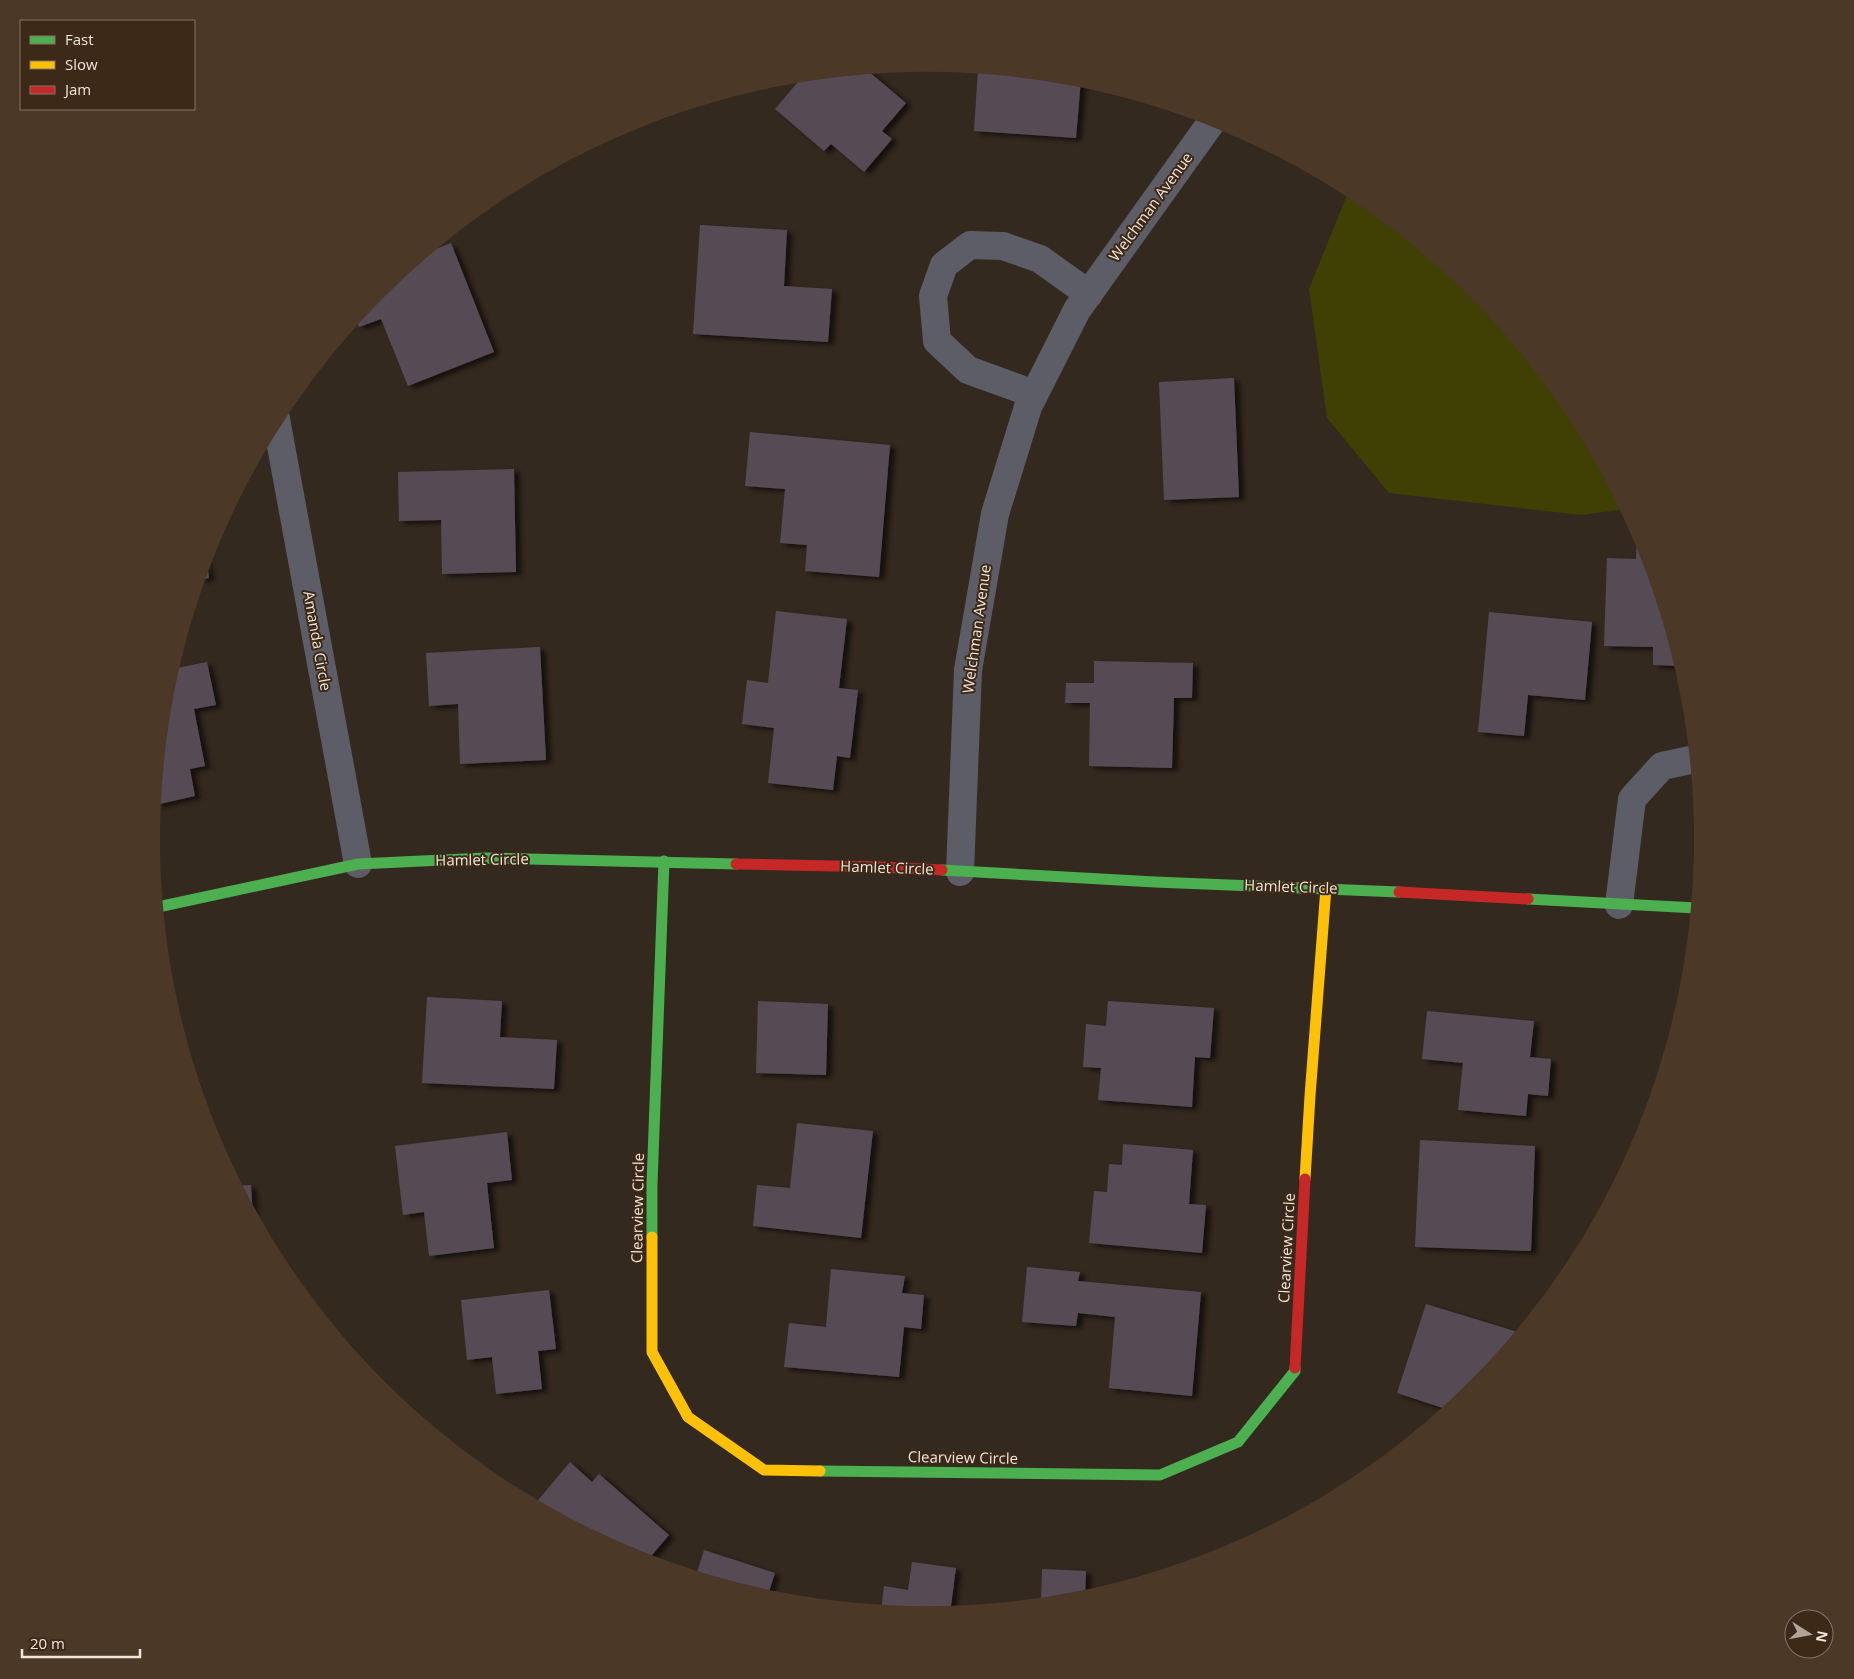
<svg xmlns="http://www.w3.org/2000/svg" width="1854" height="1679" viewBox="0 0 1854 1679" font-family="'Open Sans',sans-serif">
<defs>
<filter id="shadow"><feDropShadow dx="5.5" dy="3" stdDeviation="2.5" flood-color="#0009"/></filter>
</defs>
<rect width="100%" height="100%" fill="#34291f"/>
<path fill="#403f04" d="M1349,190L1358,195L1476,291L1572,409L1625,509L1581,515L1389,493L1327,418L1309,289Z"/>
<path fill="#05124c" d="M1382,1457L1389,1459L1364,1480L1365,1473Z"/>
<g fill="#574b54" filter="url(#shadow)">
<path d="M978,69L1081,79L1076,138L974,131Z"/>
<path d="M867,70L906,103L882,131L892,139L864,172L831,144L824,151L775,109L803,76Z"/>
<path d="M700,225L787,230L784,286L832,289L828,342L693,334Z"/>
<path d="M451,243L494,352L408,386L381,319L359,327L356,319L379,291L424,254Z"/>
<path d="M1234,378L1239,497L1164,500L1159,382Z"/>
<path d="M750,432L890,445L879,577L805,571L807,545L780,543L785,489L745,486Z"/>
<path d="M514,469L516,572L442,574L441,520L399,521L398,472Z"/>
<path d="M1637,530L1644,543L1681,666L1653,665V647L1604,646L1607,558L1636,559Z"/>
<path d="M206,557L209,578L199,580Z"/>
<path d="M776,611L847,619L839,688L858,690L850,758L837,756L833,790L768,783L774,728L742,724L747,680L768,683Z"/>
<path d="M1489,612L1592,622L1585,700L1528,695L1524,736L1478,732Z"/>
<path d="M540,647L546,760L460,764L458,704L429,706L426,653Z"/>
<path d="M1094,661L1193,663L1192,698H1174L1172,768L1089,766L1090,703H1065L1066,683H1094Z"/>
<path d="M207,662L216,705L194,709L205,766L190,769L195,796L155,805L166,688L172,669Z"/>
<path d="M427,997L502,1001L500,1037L557,1040L554,1089L422,1083Z"/>
<path d="M758,1001L828,1004L826,1075L756,1073Z"/>
<path d="M1108,1001L1214,1008L1210,1058L1195,1057L1192,1107L1098,1100L1101,1068L1083,1067L1086,1024L1106,1026Z"/>
<path d="M1427,1011L1534,1021L1530,1057L1551,1059L1548,1096L1528,1094L1526,1116L1458,1110L1463,1063L1422,1059Z"/>
<path d="M797,1123L873,1131L861,1238L753,1226L757,1185L790,1188Z"/>
<path d="M507,1132L512,1180L487,1183L494,1248L429,1256L424,1212L403,1215L395,1146Z"/>
<path d="M1420,1140L1535,1146L1531,1251L1415,1247Z"/>
<path d="M1123,1144L1193,1150L1189,1204L1206,1205L1202,1253L1089,1243L1094,1191L1107,1192L1109,1164L1122,1165Z"/>
<path d="M251,1185L253,1217L237,1186Z"/>
<path d="M1027,1267L1080,1272L1078,1281L1201,1292L1192,1396L1109,1388L1115,1317L1078,1313L1076,1326L1022,1322Z"/>
<path d="M831,1269L905,1276L902,1293L924,1295L921,1329L904,1327L899,1377L784,1367L789,1323L826,1327Z"/>
<path d="M549,1290L556,1349L538,1351L542,1389L496,1394L492,1357L467,1360L461,1300Z"/>
<path d="M1426,1304L1521,1333L1475,1388L1449,1410L1397,1393Z"/>
<path d="M570,1462L592,1482L599,1474L669,1535L647,1561L630,1556L534,1505Z"/>
<path d="M704,1550L775,1573L767,1598L696,1576Z"/>
<path d="M912,1562L956,1568L950,1613L927,1615L881,1611L884,1586L908,1590Z"/>
<path d="M1042,1569L1086,1571L1085,1595L1094,1596L1078,1600L1041,1604Z"/>
</g>
<g fill="none" stroke-linecap="round" stroke-linejoin="round">
<g stroke="#5c5d66" stroke-width="28">
<path d="M1034,394L968,370L937,341L933,296L944,265L970,245L1003,246L1040,259L1089,294"/>
<path d="M276,419L358,864"/>
<path d="M960,872L968,670L995,514L1028,407L1077,310L1213,120"/>
<path d="M1619,905L1632,799L1662,766L1695,759"/>
</g>
<g stroke="#4caf50" stroke-width="11">
<path d="M942,870L1155,882L1399,892"/>
<path d="M1528,899L1696,908"/>
<path d="M158,907L358,864L485,858L736,864"/>
<path d="M652,1237V1184L664,861"/>
<path d="M820,1471L1160,1475L1238,1442L1295,1371V1368"/>
</g>
<g stroke="#ffc107" stroke-width="11">
<path d="M1305,1179L1310,1096L1326,888"/>
<path d="M652,1237V1352L688,1417L764,1470L820,1471"/>
</g>
<g stroke="#c62828" stroke-width="11">
<path d="M736,864L881,867L942,870"/>
<path d="M1399,892L1528,899"/>
<path d="M1295,1368L1305,1179"/>
</g>
</g>
<g text-anchor="middle" stroke-width="4" stroke-linejoin="round" paint-order="stroke">
<g font-size="15" fill="#f2e5da" stroke="#3c2917">
<text transform="translate(1151 207) rotate(-54)" y="5">Welchman Avenue</text>
<text transform="translate(977 629) rotate(-82)" y="5">Welchman Avenue</text>
<text transform="translate(317 641) rotate(80)" y="5">Amanda Circle</text>
<text transform="translate(482 860) rotate(-1)" y="5">Hamlet Circle</text>
<text transform="translate(887 868) rotate(2)" y="5">Hamlet Circle</text>
<text transform="translate(1291 887) rotate(2)" y="5">Hamlet Circle</text>
<text transform="translate(638 1208) rotate(-89)" y="5">Clearview Circle</text>
<text transform="translate(1287 1248) rotate(-87)" y="5">Clearview Circle</text>
<text transform="translate(963 1458) rotate(1)" y="5">Clearview Circle</text>
</g>
</g>
<path d="M0 0H1854V1679H0ZM160 839a767 767 0 1 1 1534 0a767 767 0 1 1-1534 0Z" fill="#4b3827" fill-rule="evenodd"/>
<rect x="20" y="20" width="175" height="90" fill="#3c2917" stroke="#857465"/>
<rect x="30" y="36" width="25" height="8" fill="#4caf50" stroke="#857465"/>
<text x="65" y="45" font-size="15" fill="#f2e5da">Fast</text>
<rect x="30" y="61" width="25" height="8" fill="#ffc107" stroke="#857465"/>
<text x="65" y="70" font-size="15" fill="#f2e5da">Slow</text>
<rect x="30" y="86" width="25" height="8" fill="#c62828" stroke="#857465"/>
<text x="65" y="95" font-size="15" fill="#f2e5da">Jam</text>
<g transform="translate(1809 1634) rotate(101)"><circle r="24" fill="#3c2917" stroke="#857465"/>
<path d="M0-4L9 19L0 12L-9 19Z" fill="#b0a399"/>
<text y="-8" font-size="14" font-weight="bold" text-anchor="middle" fill="#f2e5da">N</text>
</g>
<path d="M22 1649v8h118v-8" fill="none" stroke="#f2e5da" stroke-width="2.5"/>
<text x="30" y="1649" font-size="15" fill="#f2e5da" stroke="#3c2917" stroke-width="4" paint-order="stroke">20 m</text>
</svg>
